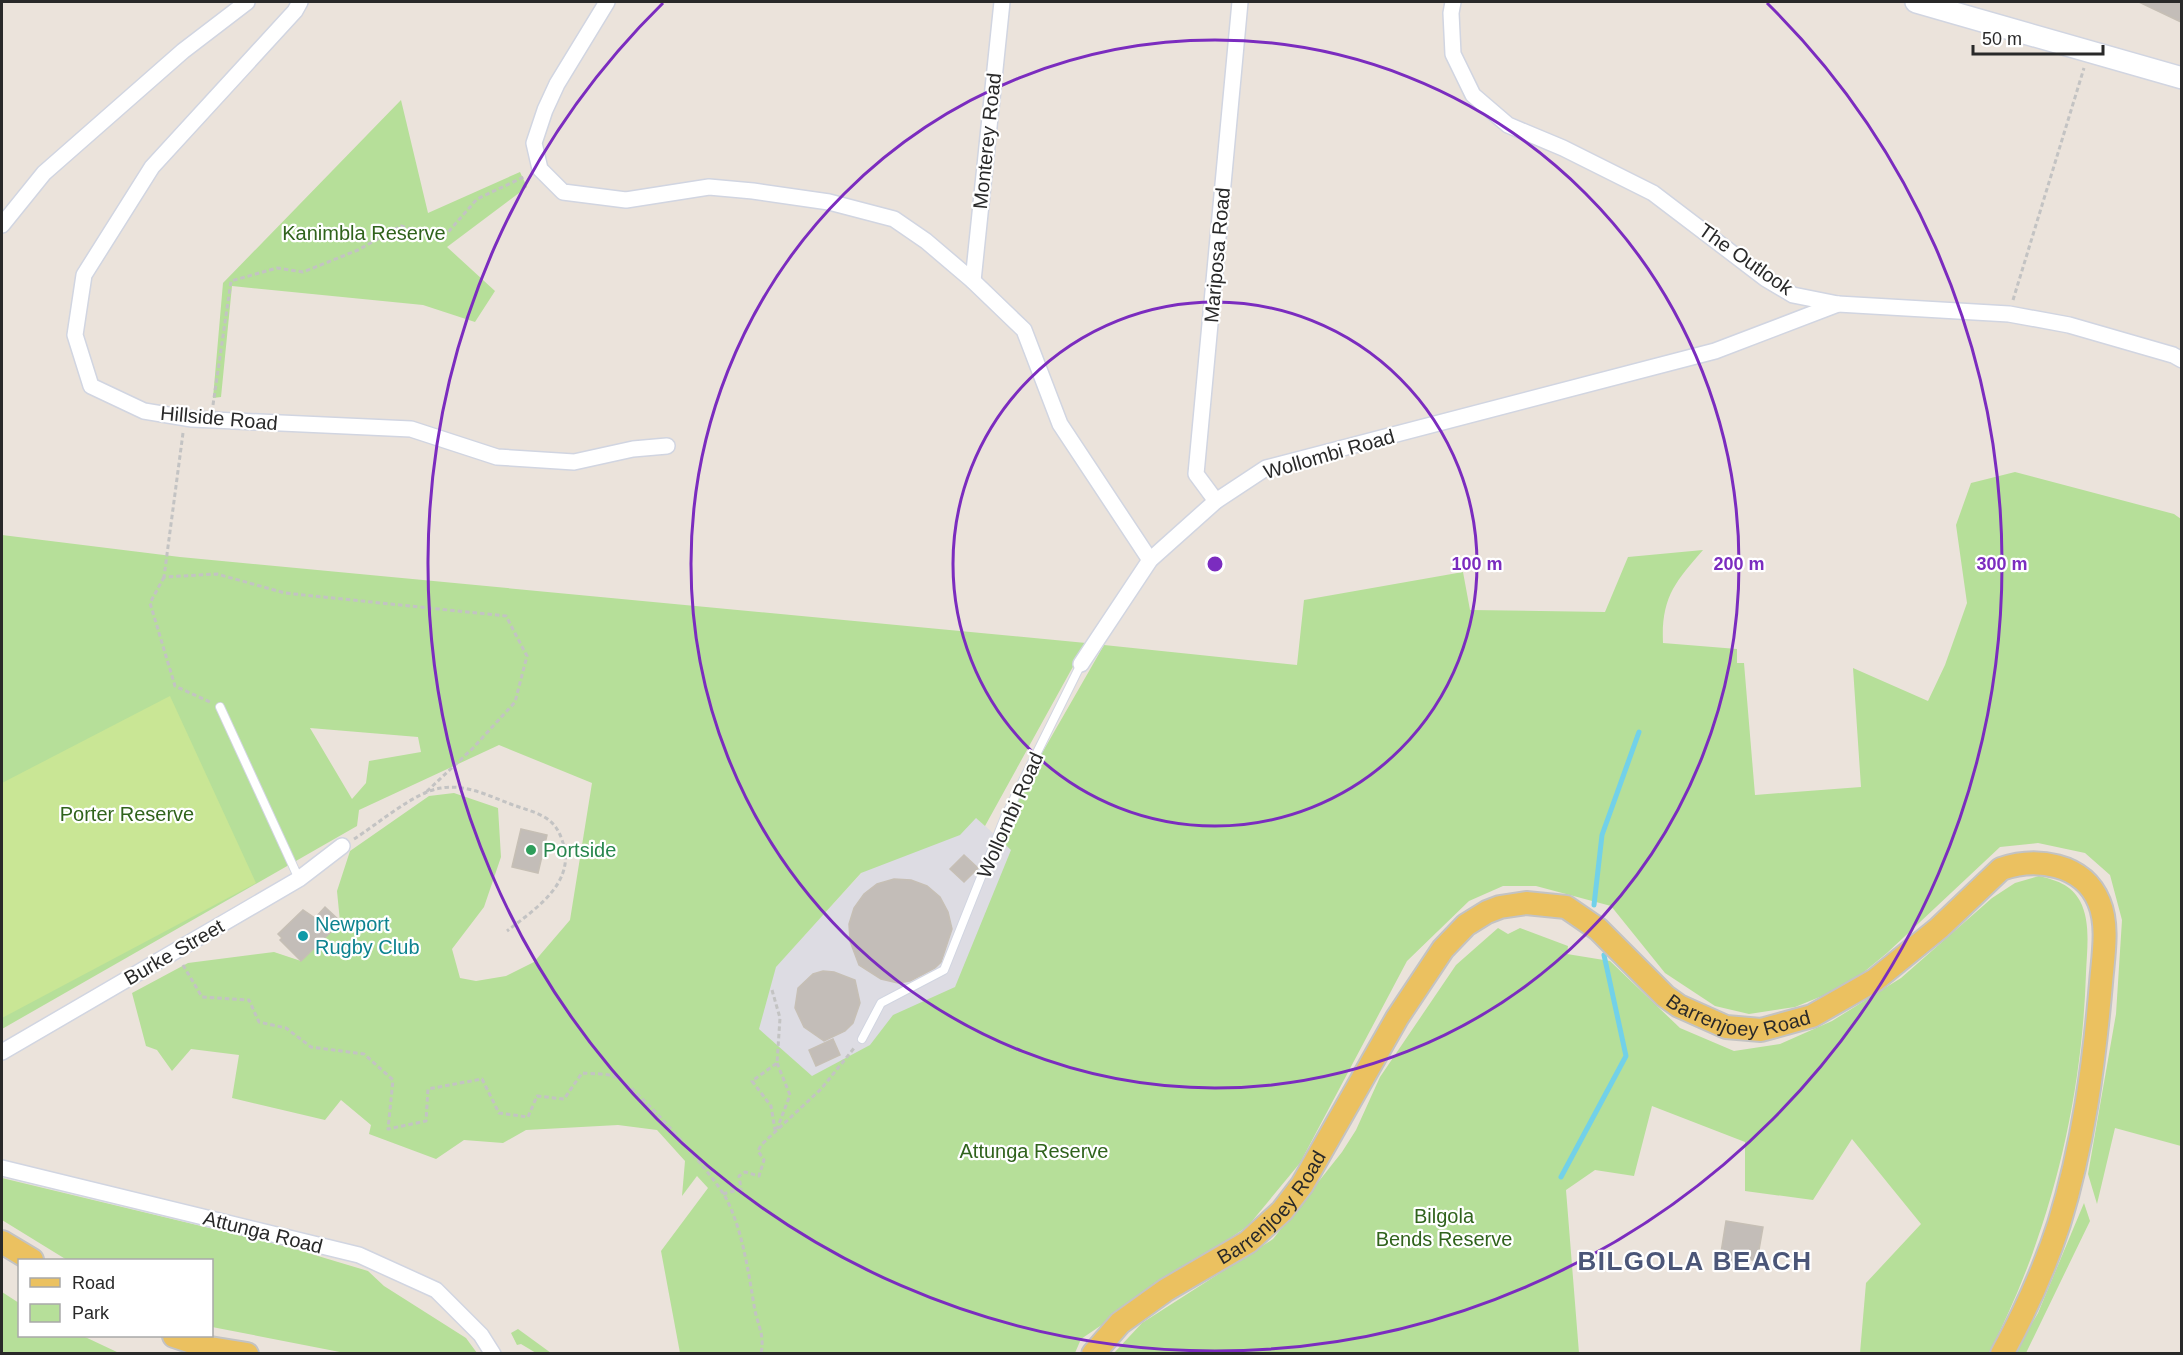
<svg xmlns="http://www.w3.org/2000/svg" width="2183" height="1355" viewBox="0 0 2183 1355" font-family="Helvetica,sans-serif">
<rect width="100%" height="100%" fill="#ebe3db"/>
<path fill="#dddce3" d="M941,786L1049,884L887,1061L805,1114L716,1032Z"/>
<g fill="#b6df99" fill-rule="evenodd">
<path d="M401,100L428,213L520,172L527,187L447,247L495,291L475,322L423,305L232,286L221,397L213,398L223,283Z"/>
<path d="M2015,472L2174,514L2181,519V1146L2115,1128L2097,1204L2088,1174L2116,1014L2122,920L2110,875L2085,853L2038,843L2000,847L1887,953L1847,986L1795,1007L1749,1014L1715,1006L1665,973L1611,906L1536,886H1503L1469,901L1407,961L1300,1163L1248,1226L1081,1339L1075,1353H680L661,1251L708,1188L697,1176L682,1196L685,1161L657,1130L618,1125L526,1130L503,1143L464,1140L436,1159L369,1134L371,1125L341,1100L325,1120L232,1098L239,1055L191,1049L172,1071L157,1050L146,1046L132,993L188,963L274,952L301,961L340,922L337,891L350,851L429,796L454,793L498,808L501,857L484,907L452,949L460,978L476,981L506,976L534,962L570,920L592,783L499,745L359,810L357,826L2,1029V535L180,557L1086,643L985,826L976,818L960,835L861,873L776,967L759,1029L812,1076L870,1045L893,1015L955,987L1011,850L995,835L1104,645L1297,665L1304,600L1463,572L1470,610L1605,612L1628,557L1703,550C1675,582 1661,598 1663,643L1737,649V663H1744L1755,795L1861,787L1853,668L1928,701L1945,665L1967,603L1956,525L1971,483ZM310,728L418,737L421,752L369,761L366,783L352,799Z"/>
<path d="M2039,876C2055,880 2071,884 2080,901C2091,922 2087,949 2086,973C2082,1104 2049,1237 1989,1353H1860L1866,1283L1921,1224L1852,1139L1813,1200L1745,1191V1142L1652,1106L1634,1176L1595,1170L1566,1190L1579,1353H1114L1142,1323L1273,1239L1342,1152L1356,1130L1380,1077L1456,965L1498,928L1508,934L1520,928L1568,946L1567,954L1610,961L1680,1028L1734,1051L1780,1044L1832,1021L1901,978L1992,898L2015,883Z"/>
<path d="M2,1178L288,1247L368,1271L384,1286L466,1338L477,1353H345L212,1327V1260H67L2,1220Z"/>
<path d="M2084,1203L2090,1221L2026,1353L2014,1354L2038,1313Z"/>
<path d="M2,1292L19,1303L20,1336H83L119,1353H2Z"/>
<path d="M518,1329L551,1353H536L521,1344L517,1345L511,1333Z"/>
</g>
<path fill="#c9e695" d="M170,696L256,883L2,1018V783Z"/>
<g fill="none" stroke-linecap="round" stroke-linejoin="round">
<g stroke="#72d1e9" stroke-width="5">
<path d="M1594,905L1602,835L1639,732"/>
<path d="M1561,1177L1626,1056L1604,955"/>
</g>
</g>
<g fill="#c3bdb8" stroke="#c6bfb5" stroke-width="1.5">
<path d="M2139,2H2181V22Z"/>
<path d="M521,829L547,835L538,873L512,867Z"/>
<path d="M964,855L978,868L964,882L950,869Z"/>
<path d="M894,879L911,880L927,886L940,897L948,912L952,929L941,962L935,968L910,981L898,983L881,979L859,965L850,941L849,924L854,908L864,894L877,884Z"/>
<path d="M325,907L341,922L301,961L280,940L282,938L278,934L303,910L315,918Z"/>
<path d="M823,971L834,972L855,980L860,1003L853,1023L845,1031L824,1041L804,1027L795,1008L798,988L813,974Z"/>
<path d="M833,1039L840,1055L816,1066L809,1050Z"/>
<path d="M1726,1221L1763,1227L1757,1261L1743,1258L1741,1268L1719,1265Z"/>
</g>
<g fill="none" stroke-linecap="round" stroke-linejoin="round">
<g stroke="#d1d5e1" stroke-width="10">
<g id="lane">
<path d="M220,707L299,879"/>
<path d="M862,1039L881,1003L944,970L1005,817L1081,664"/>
</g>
</g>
<g stroke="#d1d5e1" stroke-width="18">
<g id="street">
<path d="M300,2L295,11L152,167L84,275L75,335L91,386L144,411L192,419L411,429L497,457L574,462L633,449L667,446"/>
<path d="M607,2L557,84L545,110L534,143L540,169L563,192L626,200L709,187L753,191L829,202L894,219L926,241L973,281L1024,330L1060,424L1150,560"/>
<path d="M1453,2L1451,13L1453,54L1473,95L1508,125L1563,148L1653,193L1766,279L1793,295L1838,304L2009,314L2069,325L2173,355L2182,360"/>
<path d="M2,225L44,173L183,51L247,2"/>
<path d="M973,281L1002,2"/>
<path d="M1216,501L1196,474L1240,2"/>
<path d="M1081,664L1150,560L1216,501L1266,468L1715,351L1838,304"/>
<path d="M2,1052L299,879L342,846"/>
<path d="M2,1168L359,1255L436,1290L481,1335L493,1354"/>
</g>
</g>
<g stroke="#d1d5e1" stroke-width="24">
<path id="secondary" d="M1916,2L2182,78"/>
</g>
<g stroke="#c3c3c3" stroke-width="26">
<g id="primary">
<path d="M2,1242L32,1260"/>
<path d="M174,1336L210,1348L247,1354"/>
<path id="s1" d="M1093,1354L1120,1323L1166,1290L1248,1242L1282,1211L1302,1185L1397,1018L1443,949L1466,925L1487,912L1500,907L1526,903L1566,907L1598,929L1665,996L1679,1006L1726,1027L1761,1030L1812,1016L1875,980L1939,928L2001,869C2036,857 2083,863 2099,902C2109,926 2103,957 2101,983C2094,1065 2083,1146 2059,1224C2044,1270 2025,1312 2002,1354"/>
</g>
</g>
<g stroke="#c3c3c3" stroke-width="3" stroke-dasharray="4.5 3" stroke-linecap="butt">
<path d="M2013,300L2084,68"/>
<path d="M213,405L231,281L277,268L303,272L358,250L401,226L443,238L477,199L526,176"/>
<path d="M183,433L164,577L217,574L285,593L506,616L527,656L515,702L473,748L424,794"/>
<path d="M164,577L150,603L175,686L210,702"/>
<path d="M354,839C378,824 414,792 441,788C465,784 487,795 508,803C520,808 535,811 546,818C555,824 559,831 562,840C578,882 535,909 507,931"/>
<path d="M183,965L202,997L249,1000L259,1022L286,1028L311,1047L364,1054L393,1080L388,1129L426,1121L428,1089L482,1079L499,1113L528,1117L537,1096L564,1099L582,1073C592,1074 610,1073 618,1078C640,1091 715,1176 727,1200C743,1233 748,1270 754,1305C757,1325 765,1333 761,1354"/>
<path d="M772,990L780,1018L777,1063L752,1081L771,1106L775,1130"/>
<path d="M777,1063L790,1095L777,1129"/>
<path d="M723,1194L741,1189L739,1176L745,1172L759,1176L764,1160L758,1151L761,1145L821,1089L855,1047"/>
</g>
<use href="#lane" stroke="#fff" stroke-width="8"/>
<use href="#street" stroke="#fff" stroke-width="15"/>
<use href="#secondary" stroke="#fff" stroke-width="21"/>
<use href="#primary" stroke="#ebc160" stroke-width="22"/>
</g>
<g fill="none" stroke="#7b2cbf" stroke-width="3">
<circle cx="1215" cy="564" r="262"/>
<circle cx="1215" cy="564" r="524"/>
<path d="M1767 3A787 787 0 1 1 663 3"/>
</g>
<circle fill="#2e9e5b" stroke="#fff" stroke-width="2" cx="531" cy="850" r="6"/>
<circle fill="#0f9aa8" stroke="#fff" stroke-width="2" cx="303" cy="936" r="6"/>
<g text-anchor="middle" stroke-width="4.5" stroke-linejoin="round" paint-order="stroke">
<g font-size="20" fill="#292929" stroke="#fff">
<text transform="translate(987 141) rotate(-84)" y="7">Monterey Road</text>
<text transform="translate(1217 255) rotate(-85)" y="7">Mariposa Road</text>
<text transform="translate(1746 259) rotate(35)" y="7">The Outlook</text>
<text transform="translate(219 418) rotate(5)" y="7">Hillside Road</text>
<text transform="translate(1329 454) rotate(-16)" y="7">Wollombi Road</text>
<text transform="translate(1010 815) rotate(-66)" y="7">Wollombi Road</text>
<text transform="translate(174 952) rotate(-30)" y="7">Burke Street</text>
<text dy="7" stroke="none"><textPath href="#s1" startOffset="898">Barrenjoey Road</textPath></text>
<text dy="7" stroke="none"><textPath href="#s1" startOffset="234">Barrenjoey Road</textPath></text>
<text transform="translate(263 1232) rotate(14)" y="7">Attunga Road</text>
</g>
<g font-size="20" fill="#30631c" stroke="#fff">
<text x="364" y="240">Kanimbla Reserve</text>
<text x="127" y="821">Porter Reserve</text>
<text x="1034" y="1158">Attunga Reserve</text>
<text x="1444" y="1223">Bilgola<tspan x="1444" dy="23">Bends Reserve</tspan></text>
</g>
<g font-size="20" fill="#27864d" stroke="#fff" text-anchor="start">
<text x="543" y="857">Portside</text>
</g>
<g font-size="20" fill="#0d838f" stroke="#fff" text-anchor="start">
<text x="315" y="931">Newport<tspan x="315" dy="23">Rugby Club</tspan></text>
</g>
<g font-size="26" font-weight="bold" letter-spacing="1.5" fill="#4b5678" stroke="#fff">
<text x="1695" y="1270">BILGOLA BEACH</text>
</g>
</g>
<circle cx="1215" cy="564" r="9" fill="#7b2cbf" stroke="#fff" stroke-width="3"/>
<g font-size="18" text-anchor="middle" font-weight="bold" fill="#7b2cbf" stroke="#fff" stroke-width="4.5" stroke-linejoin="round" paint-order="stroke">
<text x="1477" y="570">100 m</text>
<text x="1739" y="570">200 m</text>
<text x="2002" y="570">300 m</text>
</g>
<rect width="2183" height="1355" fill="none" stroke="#292929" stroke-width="6"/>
<rect x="18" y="1259" width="195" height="78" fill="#ffffff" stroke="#a9a9a9" stroke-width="1.5"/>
<rect x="30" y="1278" width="30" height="9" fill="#ebc160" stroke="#a9a9a9" stroke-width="1.5"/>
<text x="72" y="1289" font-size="18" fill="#292929">Road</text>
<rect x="30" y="1304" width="30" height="18" fill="#b6df99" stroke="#a9a9a9" stroke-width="1.5"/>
<text x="72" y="1319" font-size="18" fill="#292929">Park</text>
<path d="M1973 45v9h130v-9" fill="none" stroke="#292929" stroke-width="3"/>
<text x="1982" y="45" font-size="18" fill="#292929" stroke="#ffffff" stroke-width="4.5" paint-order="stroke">50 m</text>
</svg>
